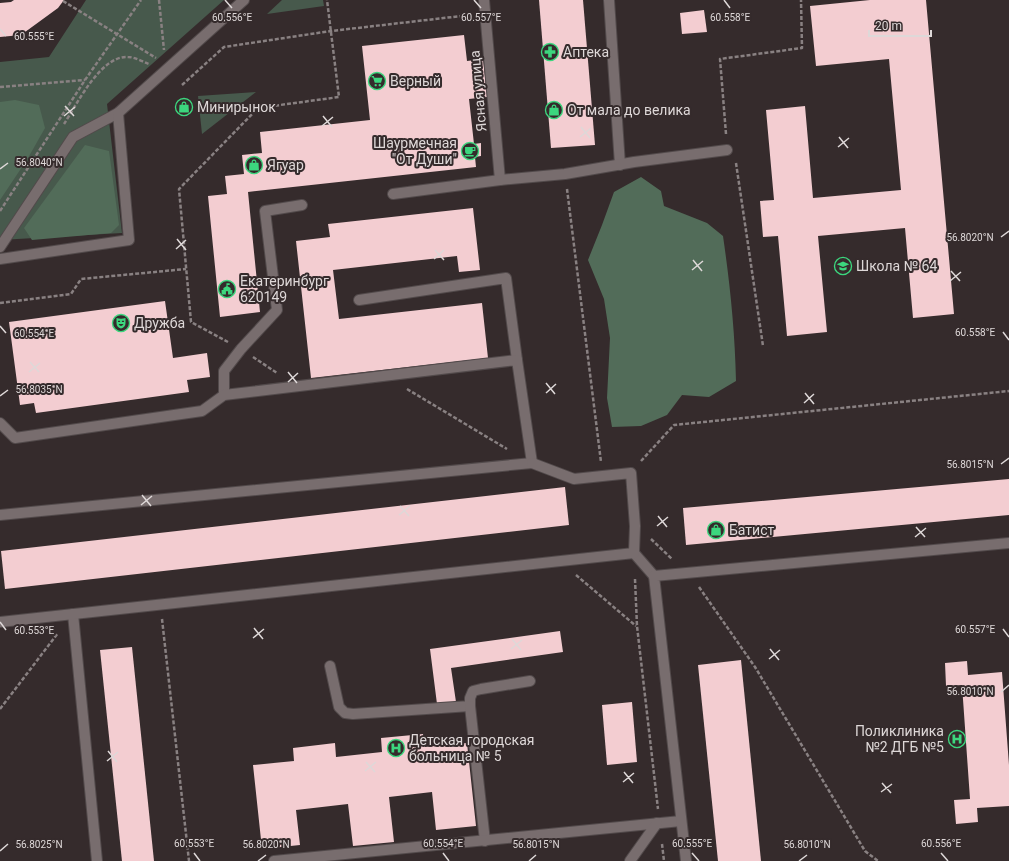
<svg xmlns="http://www.w3.org/2000/svg" width="1009" height="861" viewBox="0 0 1009 861" font-family="Roboto,sans-serif">
<rect width="100%" height="100%" fill="#352b2c"/>
<g fill="#47594c">
<path d="M86,0H224L107,104L122,233L0,240V62L49,57Z"/>
<path d="M282,0H323L324,6L267,14Z"/>
<path d="M256,92L202,134L198,96Z"/>
</g>
<g fill="#526c59">
<path d="M15,100L39,105L45,128L28,158L0,200V102Z"/>
<path d="M85,145L109,151L119,225L111,233L32,240L24,228Z"/>
<path d="M641,177L661,191L664,206L707,223L723,236C730,284 735,332 736,381L709,397L682,395L667,415L641,426L612,427L607,398L610,338L604,299L588,260L602,225L614,192Z"/>
</g>
<g fill="#f3cdd1">
<path d="M14,0H64L58,8L21,35L0,37V3L11,2Z"/>
<path d="M539,0H583L595,145L551,148Z"/>
<path d="M870,0H926L954,314L913,318L905,228L818,236L827,332L787,336L778,236L763,237L760,201L774,200L766,110L805,106L813,198L901,190L889,59L816,66L810,6Z"/>
<path d="M704,10L707,32L682,34L680,13Z"/>
<path d="M464,35L467,61L483,59L487,97L469,99L474,144L481,143V156L475,157L476,167L248,192L260,312L220,317L208,196L227,194L225,176L244,174L242,155L262,153L260,132L370,120L362,46Z"/>
<path d="M473,208L480,270L459,272L457,256L333,270L339,319L482,303L488,358L311,378L296,241L330,237L328,224Z"/>
<path d="M165,301L173,358L207,353L210,377L187,380L189,392L36,413L34,403L20,405L9,322Z"/>
<path d="M1009,479V515L686,545L683,508Z"/>
<path d="M565,487L569,525L5,589L1,551Z"/>
<path d="M560,631L563,652L451,668L456,702L437,704L430,649Z"/>
<path d="M132,647L154,861H122L100,650Z"/>
<path d="M741,660L761,861H718L698,665Z"/>
<path d="M967,661L968,675L1002,672L1009,765V806L977,808L978,822L956,824L954,800L970,799L962,685L946,686L945,663Z"/>
<path d="M632,702L637,762L607,765L602,705Z"/>
<path d="M423,734L425,747L467,743L476,826L436,830L432,792L389,797L394,842L353,846L348,804L296,810L300,845L262,849L253,765L294,761L293,748L335,743L336,757L382,752L381,738Z"/>
</g>
<g fill="none" stroke-linecap="round" stroke-linejoin="round">
<g stroke="#524a4b" stroke-width="12">
<g id="minor">
<path d="M484,0L500,180"/>
<path d="M609,0L620,165"/>
<path d="M393,194L500,180L565,174L634,162L727,150"/>
<path d="M0,247L73,137L118,113L244,0"/>
<path d="M0,259L129,240L118,113"/>
<path d="M359,300L506,278L517,360"/>
<path d="M224,395V371L241,349L277,310L265,211L302,205"/>
<path d="M0,423L15,438L202,411L224,395L517,360L532,463L0,515"/>
<path d="M634,553L654,576"/>
<path d="M73,614L97,861"/>
<path d="M0,622L634,553L635,526L631,473L574,479L532,463"/>
<path d="M330,666L339,707L345,713L353,714L470,706V698L473,691L481,689L530,681"/>
<path d="M470,706L485,841"/>
<path d="M274,861C409,848 545,834 681,821"/>
<path d="M630,861L657,823"/>
<path d="M686,861L654,576L1009,543"/>
</g>
</g>
<g stroke="#898182" stroke-width="2.5" stroke-dasharray="4 2" stroke-linecap="butt">
<path d="M159,0L164,50"/>
<path d="M63,1L156,58"/>
<path d="M182,85L224,47L331,31L470,15"/>
<path d="M0,87L85,80"/>
<path d="M64,124C77,104 101,55 128,57C135,57 143,62 149,64"/>
<path d="M726,134L720,59L802,48L801,0"/>
<path d="M736,163L763,346"/>
<path d="M567,189L601,462"/>
<path d="M0,211L85,80L141,0"/>
<path d="M0,303L71,294L81,279L186,269"/>
<path d="M228,342L191,322L179,189L258,108L339,97L327,0"/>
<path d="M253,357L277,373"/>
<path d="M407,389L507,449"/>
<path d="M641,461L674,425L1009,391"/>
<path d="M651,539L672,559"/>
<path d="M576,575L636,626"/>
<path d="M635,579L637,626L658,809"/>
<path d="M699,587L755,667L865,851L878,861"/>
<path d="M162,619L189,861"/>
<path d="M0,709L58,633"/>
<path d="M662,844L664,861"/>
</g>
<use href="#minor" stroke="#786d6e" stroke-width="10"/>
</g>
<path fill="none" stroke="#ded8d8" stroke-width="1.5" d="M225,0L232,8M474,0L481,8M724,0L730,8M0,29L6,36M65,106L74,116M64,116L75,107M323,116L332,127M322,126L333,117M581,127L590,138M580,137L591,128M839,137L848,148M838,147L849,138M0,169L8,163M1001,237L1009,231M177,239L186,250M176,249L186,240M435,250L444,260M434,259L444,250M693,260L702,271M692,270L703,261M951,271L960,281M950,281L961,272M0,326L6,333M1003,332L1009,340M30,362L39,372M29,372L40,363M288,372L297,383M288,382L298,373M546,383L555,394M546,393L556,384M805,393L814,404M0,396L8,390M804,403L814,394M1001,464L1009,458M142,495L151,506M141,505L152,496M400,506L409,516M399,515L410,506M658,516L667,527M657,526L668,517M916,527L925,537M915,537L926,528M0,622L6,630M254,628L263,639M1003,629L1009,637M253,638L264,629M512,639L521,650M511,649L522,640M770,649L779,660M769,659L780,650M1001,692L1009,685M108,751L117,762M107,761L118,752M366,762L375,772M365,771L376,762M624,772L633,783M623,782L634,773M882,783L891,793M881,792L892,784M0,851L8,844M194,853L200,861M443,853L449,861M692,853L699,861M941,853L948,861M258,861L266,855M529,861L536,855M799,861L807,855"/>
<defs>
<g id="pharmacy-ring" transform="scale(0.9)"><circle r="9.5" fill="#352b2c" stroke="#3cd77e" stroke-width="1.5"/><path d="M-2-6h4v4h4v4h-4v4h-4v-4h-4v-4h4Z" fill="#3cd77e"/></g>
<g id="supermarket-ring" transform="scale(0.9)"><circle r="9.5" fill="#352b2c" stroke="#3cd77e" stroke-width="1.5"/><path d="M-6-5.5h2.5l.6 2H6L4.5 2H-2.5L-4.4-4H-6ZM-1.5 3.2a1.3 1.3 0 1 0 .1 0ZM3 3.2a1.3 1.3 0 1 0 .1 0Z" fill="#3cd77e"/></g>
<g id="shop-ring" transform="scale(0.9)"><circle r="9.5" fill="#352b2c" stroke="#3cd77e" stroke-width="1.5"/><path d="M-5-2.5h2.3a2.7 3.5 0 0 1 5.4 0H5L5.5 6h-11ZM-1.5-2.5h3a1.5 2.3 0 0 0-3 0Z" fill="#3cd77e"/></g>
<g id="cafe-ring" transform="scale(0.9)"><circle r="9.5" fill="#352b2c" stroke="#3cd77e" stroke-width="1.5"/><path d="M-5.5-4.5H6V0H3Q3 3.5 0 3.5H-2.5Q-5.5 3.5-5.5 0ZM3-3.2v2h1.7v-2ZM-6 4.5H4V6H-6Z" fill="#3cd77e"/></g>
<g id="school-ring" transform="scale(0.9)"><circle r="9.5" fill="#352b2c" stroke="#3cd77e" stroke-width="1.5"/><path d="M0-5L7-2L0 1L-7-2ZM-4 1L0 2.5L4 1V4Q0 6-4 4Z" fill="#3cd77e"/></g>
<g id="civic-ring" transform="scale(0.9)"><circle r="9.5" fill="#352b2c" stroke="#3cd77e" stroke-width="1.5"/><path d="M-.6-6.5H3V-4.5H.6V-3L4-1V1h2V6H-6V1h2V-1L-.6-3ZM-1.2 2.5V6h2.4V2.5Z" fill="#3cd77e"/></g>
<g id="theatre-ring" transform="scale(0.9)"><circle r="9.5" fill="#352b2c" stroke="#3cd77e" stroke-width="1.5"/><path d="M-5-5.5Q0-4 5-5.5V0Q5 5 0 6Q-5 5-5 0ZM-3.3-2.5H-1v1.5H-3.3ZM1-2.5H3.3v1.5H1ZM-2.8 1Q0 5.5 2.8 1Z" fill="#3cd77e"/></g>
<g id="hospital-ring" transform="scale(0.9)"><circle r="9.5" fill="#352b2c" stroke="#3cd77e" stroke-width="1.5"/><path d="M-5-5h3v3.5h4V-5h3V5h-3V1.5h-4V5h-3Z" fill="#3cd77e"/></g>
</defs>
<g fill-rule="evenodd">
<use href="#pharmacy-ring" x="550" y="52"/>
<use href="#supermarket-ring" x="377" y="81"/>
<use href="#shop-ring" x="184" y="107"/>
<use href="#shop-ring" x="554" y="110"/>
<use href="#cafe-ring" x="470" y="151"/>
<use href="#shop-ring" x="254" y="165"/>
<use href="#school-ring" x="843" y="266"/>
<use href="#civic-ring" x="227" y="289"/>
<use href="#theatre-ring" x="121" y="323"/>
<use href="#shop-ring" x="716" y="530"/>
<use href="#hospital-ring" x="957" y="739"/>
<use href="#hospital-ring" x="396" y="748"/>
</g>
<g text-anchor="middle" stroke-width="4" stroke-linejoin="round" paint-order="stroke">
<g font-size="14" fill="#ded8d8" stroke="#352b2c" text-anchor="start">
<text x="563" y="57">Аптека</text>
<text x="390" y="86">Верный</text>
<text x="197" y="112">Минирынок</text>
<text x="567" y="115">От мала до велика</text>
<text x="457" y="148" text-anchor="end">Шаурмечная<tspan x="457" dy="16">"От Души"</tspan></text>
<text x="267" y="170">Ягуар</text>
<text x="856" y="271">Школа № 64</text>
<text x="240" y="286">Екатеринбург<tspan x="240" dy="16">620149</tspan></text>
<text x="134" y="328">Дружба</text>
<text x="729" y="535">Батист</text>
<text x="944" y="736" text-anchor="end">Поликлиника<tspan x="944" dy="16">№2 ДГБ №5</tspan></text>
<text x="409" y="745">Детская городская<tspan x="409" dy="16">больница № 5</tspan></text>
</g>
<g font-size="14" fill="#ded8d8" stroke="#352b2c">
<text transform="translate(478 91) rotate(-95)" y="5">Ясная улица</text>
</g>
</g>
<g font-size="10" text-anchor="middle" fill="#ded8d8" stroke="#352b2c" stroke-width="4" stroke-linejoin="round" paint-order="stroke">
<text x="232" y="21">60.556°E</text>
<text x="481" y="21">60.557°E</text>
<text x="730" y="21">60.558°E</text>
<text x="34" y="40">60.555°E</text>
<text x="39" y="166">56.8040°N</text>
<text x="970" y="241">56.8020°N</text>
<text x="975" y="336">60.558°E</text>
<text x="34" y="337">60.554°E</text>
<text x="39" y="393">56.8035°N</text>
<text x="970" y="468">56.8015°N</text>
<text x="975" y="633">60.557°E</text>
<text x="34" y="634">60.553°E</text>
<text x="970" y="695">56.8010°N</text>
<text x="194" y="847">60.553°E</text>
<text x="443" y="847">60.554°E</text>
<text x="692" y="847">60.555°E</text>
<text x="941" y="847">60.556°E</text>
<text x="39" y="848">56.8025°N</text>
<text x="266" y="848">56.8020°N</text>
<text x="536" y="848">56.8015°N</text>
<text x="807" y="848">56.8010°N</text>
</g>
<path d="M869 30v6h62v-6" fill="none" stroke="#ded8d8" stroke-width="2"/>
<text x="875" y="30" font-size="12" fill="#ded8d8" stroke="#352b2c" stroke-width="3" paint-order="stroke">20 m</text>
</svg>
